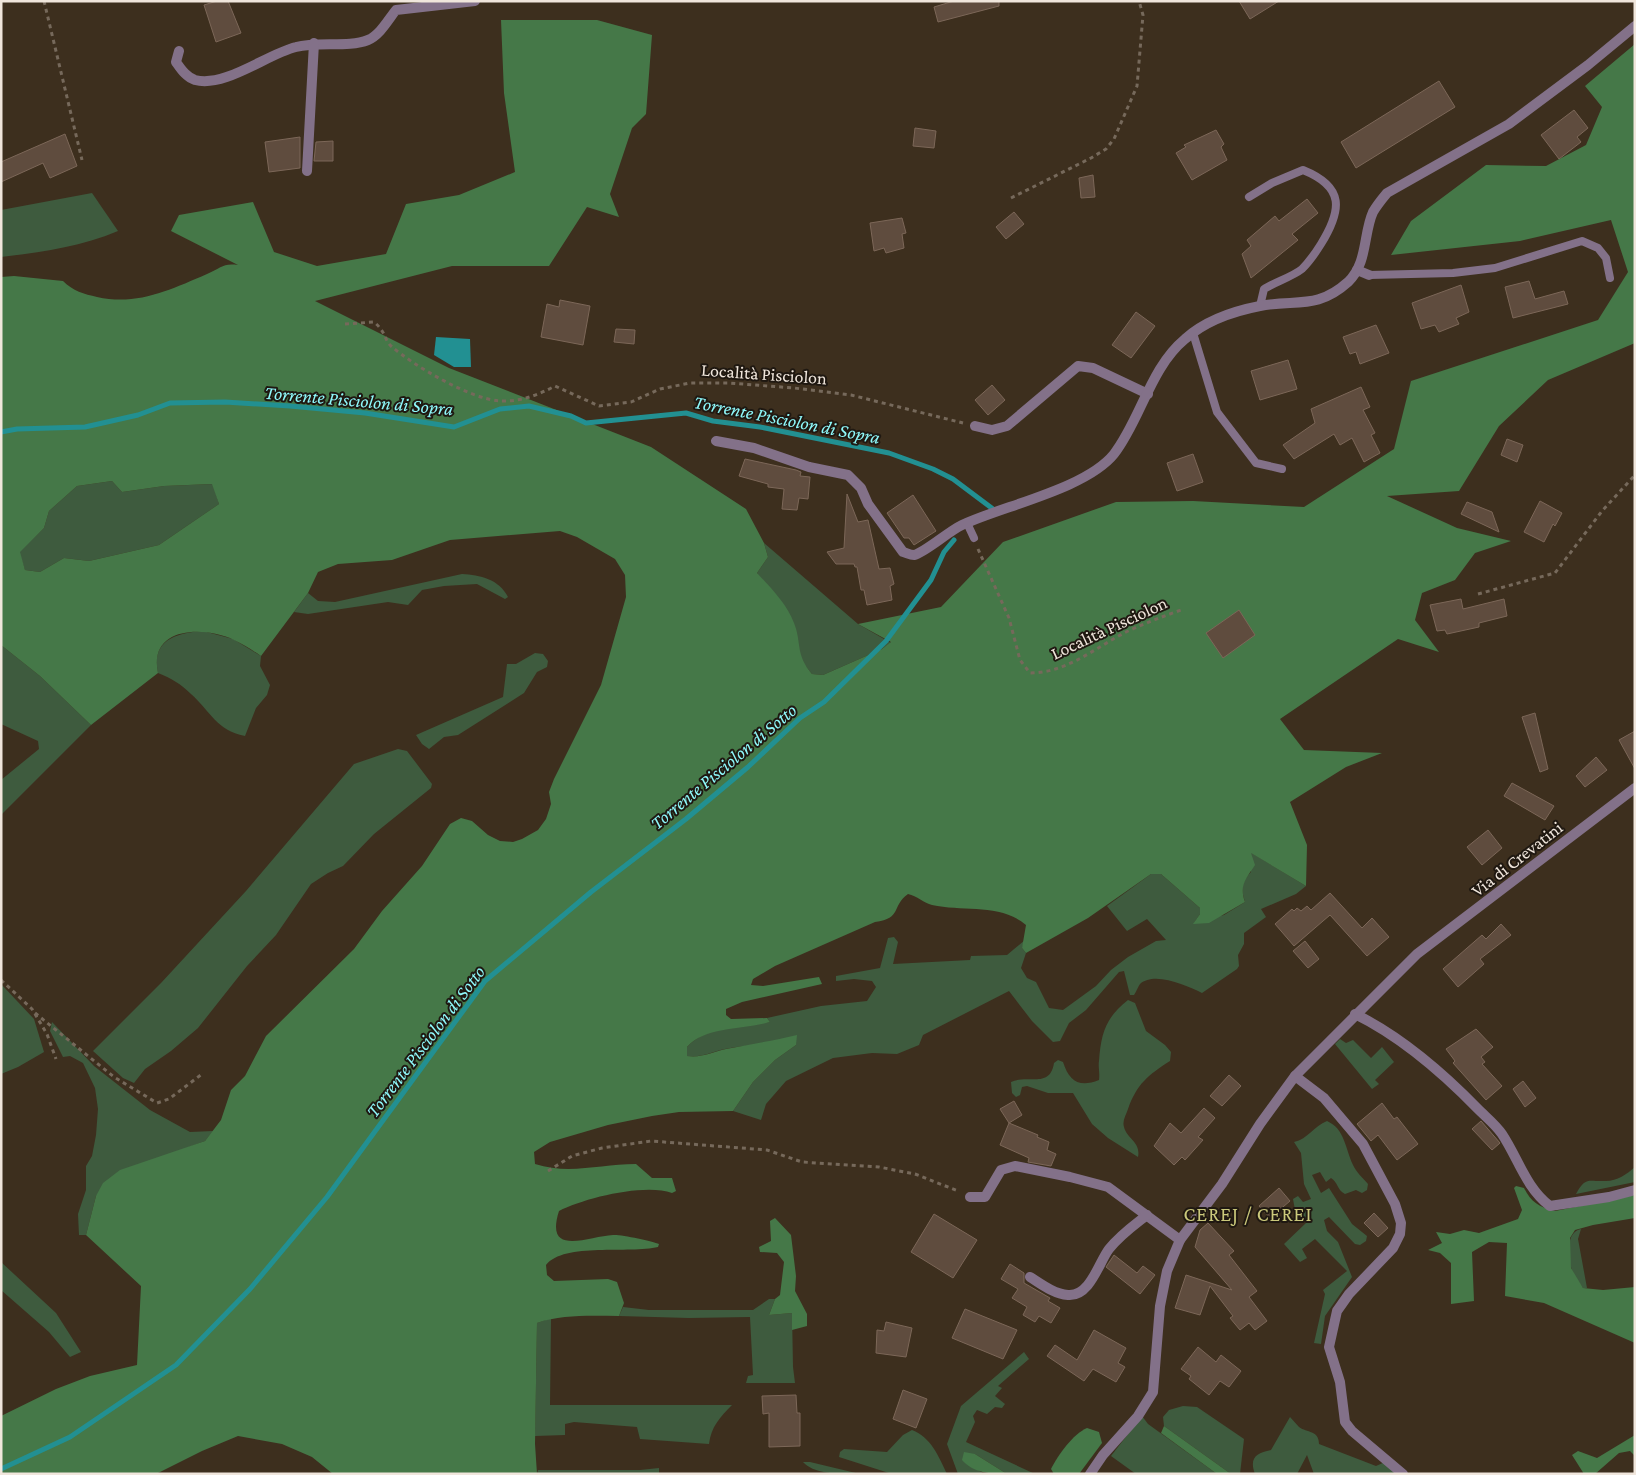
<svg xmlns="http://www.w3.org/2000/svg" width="1636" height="1475" viewBox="0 0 1636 1475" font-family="'Crimson Pro',serif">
<rect width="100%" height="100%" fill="#3d2f1e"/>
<g fill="#3e5b3e">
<path d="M92,193L118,231C80,247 42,252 1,257V210Z"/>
<path d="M112,481L122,492L164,486L213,484L219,504L159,545L89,561L64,558L40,572L25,570L19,552L44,528L49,511L77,486Z"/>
<path d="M764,543L858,624L891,643L882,649L823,675L812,674L802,662L798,645L757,573L768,557Z"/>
<path d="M462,574C480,575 499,579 508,597L505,599L477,584L444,586L422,590L408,605L388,602L308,614L294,612L308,593L318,601L335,602Z"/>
<path d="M203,631L233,639L261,656L260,666L270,685L267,695L256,708L245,736C216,730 211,712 191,694C181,684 171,678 158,673C151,640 176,633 203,631Z"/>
<path d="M1,645L40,676L91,725L1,815V780L39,749L38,741L1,724Z"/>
<path d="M535,653L543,654L548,661L547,667L537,672L524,693L458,735L444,737L429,749L422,744L416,735L503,697L507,664H516Z"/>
<path d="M398,749L407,751L432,784L431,788L374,834L343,866L328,873L311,884L276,935L247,966L198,1028L171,1051L145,1069L134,1083L123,1078L93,1051L161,983L246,891L354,764Z"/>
<path d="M1250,852L1306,886L1296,894L1261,909L1266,917L1244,933V944L1238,955L1239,966L1237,969L1202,993C1187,986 1155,971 1140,984C1138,987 1136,992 1134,995H1130L1124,971L1119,972L1086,1010L1069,1023L1060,1041L1053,1042L1032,1021L1009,991L923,1035L919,1045L897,1054L872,1053L833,1058L786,1081L766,1104L761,1120L733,1111L753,1082L775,1060L796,1045C773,1045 748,1044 725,1049C711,1052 701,1058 687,1056V1047C706,1026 743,1026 770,1022L767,1018L821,1006L867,1001L876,987L872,981L854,979L836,981V976L880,968L888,938L894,937L898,942L893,964L970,960L971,956L1007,955L1025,940L1022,948L1026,953L1021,968L1027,978L1036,982L1049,1008L1063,1010L1096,986L1111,970L1128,957L1156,941L1166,940L1147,919L1127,931L1107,906L1151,874H1161L1200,908V914L1194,923L1224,915L1245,902C1241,889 1241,882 1251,872Z"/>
<path d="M1,984L34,1019L44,1052L18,1067L1,1074Z"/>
<path d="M1128,1000L1135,1003L1146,1031L1165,1045L1171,1052L1170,1061C1148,1075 1137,1084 1128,1109C1126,1115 1122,1121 1124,1127C1127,1139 1141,1142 1138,1157L1108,1138L1092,1124L1073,1093H1048L1027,1086L1022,1087L1020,1095L1016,1097L1012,1093L1011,1082C1028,1074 1050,1089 1054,1063L1058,1060L1063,1062C1069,1081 1079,1088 1099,1080C1100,1072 1098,1067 1099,1061C1101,1033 1106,1017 1128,1000Z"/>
<path d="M52,1022L94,1066L150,1110L190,1132L213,1131L205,1141L173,1153L96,1196L86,1235H79L78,1214L86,1190V1166L92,1156L96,1135L98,1109L95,1088L83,1063L70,1056L63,1057L50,1031Z"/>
<path d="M1340,1039L1346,1043L1353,1040L1371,1058L1382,1047L1394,1062L1375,1080L1379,1084L1372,1089L1335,1044Z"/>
<path d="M1327,1121C1345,1129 1345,1148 1353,1165C1356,1172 1363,1178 1368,1184L1367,1190L1362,1193L1356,1190L1345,1194C1337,1190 1338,1182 1331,1178L1326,1182L1320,1172L1312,1175L1321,1193L1329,1188L1352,1224L1367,1236L1366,1241L1360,1245L1355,1244L1329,1217L1324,1220L1327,1231L1338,1242L1352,1277L1325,1316L1321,1344L1314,1343L1325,1294L1323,1290L1347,1271L1315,1239L1302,1249L1307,1258L1300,1262L1284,1244L1306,1223L1295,1210L1293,1199L1298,1196L1303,1202L1311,1199L1304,1184L1301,1153L1294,1142C1308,1139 1314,1126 1327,1121Z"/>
<path d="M1635,1167V1182L1576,1194C1586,1176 1588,1182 1606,1181C1617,1181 1627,1174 1635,1167Z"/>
<path d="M1581,1229L1578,1239L1587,1288H1583C1579,1282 1572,1274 1571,1267C1568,1254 1566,1232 1581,1229Z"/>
<path d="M1,1262L56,1313L81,1352L70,1357L49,1332L1,1290Z"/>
<path d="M769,1299H775L769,1315L792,1313L793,1367L795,1383H746L748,1376L753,1375L750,1317L689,1318L619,1316L623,1307L649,1310H753Z"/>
<path d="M551,1318L550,1405H732C720,1417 711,1427 709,1444L640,1439L637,1427L574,1422L565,1424V1435L535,1436L537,1323Z"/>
<path d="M1024,1352L1029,1359L998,1386L1002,1388L995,1396L1005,1404L1002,1408L995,1407L987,1414L977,1410L973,1416L975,1422L966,1442L1035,1474H1007L975,1454L977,1469L984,1474H958L947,1444L961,1406Z"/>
<path d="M1183,1406L1197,1407L1244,1439L1240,1474H1231L1164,1426L1163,1417L1169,1410Z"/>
<path d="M1142,1416L1148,1424L1217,1474H1136L1111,1456Z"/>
<path d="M1290,1417C1293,1420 1296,1424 1299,1427C1307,1433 1319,1430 1319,1444L1376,1466L1385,1462L1399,1474H1314L1307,1455L1297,1474H1255C1249,1458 1256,1453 1271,1450Z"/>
<path d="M912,1430C931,1437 939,1457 947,1474H892L839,1457L840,1452L844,1449L887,1452L903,1435Z"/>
<path d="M803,1462H810L860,1474C841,1474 815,1475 803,1462Z"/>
<path d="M659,1468V1474H537L538,1470H640Z"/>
</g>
<g fill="#457848" fill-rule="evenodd">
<path d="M501,20H597L652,35L646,114L632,128L610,194L619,217L587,207L549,266H452L315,301L449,368L651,447L746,509L764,543L768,557L757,573C770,587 787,604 794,623C802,643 795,654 812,674L823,675L882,649L891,642L858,624L941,607L1003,542L1116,502L1193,501L1304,507L1394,449L1411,381L1598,320L1628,272L1611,220L1520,241L1391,255L1411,221L1486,165L1546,166L1586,145L1602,107L1585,86L1635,44V343L1548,380L1499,426L1459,491L1387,496L1457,528L1511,541L1475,553L1455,580L1422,593L1415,620L1439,652L1398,639L1280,719L1304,750L1382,753L1346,767L1290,802L1307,845L1306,886L1251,853L1255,865C1246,879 1239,885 1245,902L1209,923L1193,924L1200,914V908L1161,874H1151L1088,918L1026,953L1022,948L1026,925C1000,903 964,912 932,905C924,903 917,896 908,894C891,906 903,918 875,922L775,966L753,979L751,985L763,986L819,977L822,984L742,1002L726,1009V1015L731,1019L767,1018L770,1022C743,1030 706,1026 687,1047V1056C702,1058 712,1052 726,1049C750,1044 773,1041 797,1035L796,1045L775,1060L753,1082L733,1111L679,1112L652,1116L608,1125L550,1142L534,1152L535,1164C569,1175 601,1164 636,1164L652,1178H672L676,1191L672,1193C645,1183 584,1198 559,1211C544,1258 589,1236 613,1235C619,1234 653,1241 659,1244L658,1247C630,1254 564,1242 546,1265L547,1275L554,1281L608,1279L617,1282L624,1303L619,1316C592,1316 563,1314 537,1323L535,1444L537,1474H333L312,1457L282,1444L238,1436L202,1451L156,1474H1V1416L56,1389L90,1376L137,1365L141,1286L86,1235L96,1196L103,1183L120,1170L205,1141L221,1120L231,1090L245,1076L266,1036L354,949L382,911L422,866L450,824L461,818L472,821L488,835L500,841L513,842L522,839L538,830L546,819L551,804L549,792L554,779L601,685L626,597L625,575L615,559L577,537L560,531L450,540L392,560L338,564L318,572L308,593L261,656C252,650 243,644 234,640C205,626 148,626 158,673L91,725L40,676L1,645V277L14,276L63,281C73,291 84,294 97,297C137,306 170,290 207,274C222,268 222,263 238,265L171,231L179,215L253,202L274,252L317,266L386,254L406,204L459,195L515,172L504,93ZM112,481L122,492L164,486L212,484L219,504L159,545L89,561L64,558L40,572L25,570L20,552L44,528L49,511L77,486Z"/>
<path d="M1516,1186L1524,1188C1531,1202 1539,1207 1555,1211L1635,1195V1218L1593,1225L1575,1230L1570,1238L1571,1268L1583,1288L1603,1290L1635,1287V1343L1544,1303L1505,1296L1507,1243L1489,1242L1472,1252L1474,1301L1451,1304V1263L1440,1253L1428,1250L1442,1243L1436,1232L1450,1234L1464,1230L1479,1233L1518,1219L1522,1210L1514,1188Z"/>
<path d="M775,1218L791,1235L796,1276L795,1291L807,1314V1326L792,1330V1313L769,1315L775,1299L780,1295L784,1262L777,1253L760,1252L759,1247L771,1241L770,1221Z"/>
<path d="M1164,1426L1231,1474H1217L1161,1433Z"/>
<path d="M1087,1428L1099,1432L1102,1443L1079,1474H1054L1051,1469C1058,1455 1073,1434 1087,1428Z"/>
<path d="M1635,1435V1456L1630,1451L1619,1453L1595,1474H1584L1572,1455L1578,1451L1597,1458Z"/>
<path d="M964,1452L975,1454L1007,1474C991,1474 973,1473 962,1460Z"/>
</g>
<path fill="#229092" d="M436,337L470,339L471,367H454L434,355Z"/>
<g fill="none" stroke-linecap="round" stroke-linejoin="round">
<g stroke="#229092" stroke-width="5">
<path d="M1,432L17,429L85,427L138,415L170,403L225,402L290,406L365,413L454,427L500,409L529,406L571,416L586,423L686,413L713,421L760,427L889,453L933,469L953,479L993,509"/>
<path d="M1,1469L70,1437L176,1365L250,1289L327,1197L485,981L591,892L686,819L748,767L800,718L824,702L886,641L931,580L944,552L954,540"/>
</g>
</g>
<g fill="#5f4c3e" stroke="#7c6758">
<path d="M217,1H228L241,33L216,42L204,5Z"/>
<path d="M954,1H999V6L938,22L934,7Z"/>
<path d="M1239,1H1279L1250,19Z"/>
<path d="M1439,81L1455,107L1356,168L1341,142Z"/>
<path d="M1574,110L1588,128L1577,137L1581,142L1559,159L1541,135Z"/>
<path d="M915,128L936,131L934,148L913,146Z"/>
<path d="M1216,130L1224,144L1221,147L1227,160L1192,180L1176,153L1186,147L1184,145Z"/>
<path d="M65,134L77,166L50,178L43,163L1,182V162Z"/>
<path d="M300,137V168L269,172L265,142Z"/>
<path d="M333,141V161H314L316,142Z"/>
<path d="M1093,175L1095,197L1081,198L1079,178Z"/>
<path d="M1307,199L1318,213L1292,234L1298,240L1251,278L1242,254L1251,246L1247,240L1275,216L1279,221Z"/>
<path d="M1014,212L1024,224L1006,239L996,227Z"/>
<path d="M902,218L906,233L902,234L904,248L886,253L884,248L874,251L870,223Z"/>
<path d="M1529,281L1535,299L1564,291L1568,304L1513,318L1505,287Z"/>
<path d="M1461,285L1469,312L1456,318L1459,324L1439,332L1435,325L1421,329L1412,303Z"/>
<path d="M560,300L590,306L583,345L541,337L547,304L559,307Z"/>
<path d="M1136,312L1155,326L1131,358L1112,345Z"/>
<path d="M1376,325L1389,353L1360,364L1356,352L1350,354L1343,337Z"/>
<path d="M616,329L635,330L634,344L614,342Z"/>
<path d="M1288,360L1297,389L1260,400L1251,371Z"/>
<path d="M992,385L1005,400L988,415L975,400Z"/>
<path d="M1361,387L1370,407L1363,410L1375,433L1371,435L1380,453L1364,462L1352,438L1340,445L1334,434L1294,459L1283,445L1315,423L1311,409Z"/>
<path d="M1507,439L1523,445L1517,462L1501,455Z"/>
<path d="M1193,454L1203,482L1177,491L1167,463Z"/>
<path d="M745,459L796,470L801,472L800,476L810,477L808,499L799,498L797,510L782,509L784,489L768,487V484L739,476Z"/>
<path d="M847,494L858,522L868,520L879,569L890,568L894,584L890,586L892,600L867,605L864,590H861L857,567H855L854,564H836L827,552L844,548Z"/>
<path d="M913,495L936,531L914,545L909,538H904L887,513Z"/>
<path d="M1540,501L1562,513L1555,526L1553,524L1544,542L1524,532Z"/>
<path d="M1467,502L1492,512L1499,532L1461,514Z"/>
<path d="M1461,599L1463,609L1504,599L1507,616L1479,623V627L1447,634L1445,630L1437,631L1430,605Z"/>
<path d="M1239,610L1255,635L1223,658L1206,633Z"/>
<path d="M1535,713L1548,769L1540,772L1522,717Z"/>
<path d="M1635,731V769L1619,740Z"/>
<path d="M1596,757L1607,770L1585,787L1576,776Z"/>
<path d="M1512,783L1554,806L1545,820L1504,796Z"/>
<path d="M1488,830L1502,848L1482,865L1467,847Z"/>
<path d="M1330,893L1362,928L1372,918L1389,937L1367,956L1330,915L1294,946L1275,924L1292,909L1294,911L1297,908L1301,911L1307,906L1311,910Z"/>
<path d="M1501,924L1511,935L1480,959L1484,964L1458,987L1443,969L1482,935L1486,939Z"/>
<path d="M1305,941L1319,959L1308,968L1293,951Z"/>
<path d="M1476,1029L1493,1047L1481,1057L1485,1062L1482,1064L1502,1086L1486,1100L1453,1063L1455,1061L1446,1049Z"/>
<path d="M1229,1075L1241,1086L1222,1106L1210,1096Z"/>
<path d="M1523,1081L1536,1098L1525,1107L1513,1089Z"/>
<path d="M1014,1101L1022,1115L1009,1123L1000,1109Z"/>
<path d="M1382,1103L1394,1119L1397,1117L1418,1144L1397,1160L1378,1135L1371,1141L1357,1124Z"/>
<path d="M1204,1108L1215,1118L1198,1137L1203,1140L1185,1160L1182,1157L1174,1165L1154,1146L1170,1123L1181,1133Z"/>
<path d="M1481,1121L1500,1143L1492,1150L1472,1129Z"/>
<path d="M1009,1123L1038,1135L1037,1137L1049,1142L1047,1150L1056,1154L1051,1166L1028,1162L1029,1158L1000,1145Z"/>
<path d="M1279,1188L1290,1201L1270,1218L1259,1206Z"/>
<path d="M1374,1213L1388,1228L1378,1237L1364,1223Z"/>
<path d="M934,1214L977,1240L953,1278L911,1252Z"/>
<path d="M1208,1223L1234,1251L1229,1255L1257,1291L1249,1297L1267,1321L1255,1330L1249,1323L1240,1330L1230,1318L1233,1316L1210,1286L1200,1315L1175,1308L1186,1275L1232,1290L1195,1247L1200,1230Z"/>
<path d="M1114,1255L1137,1273L1143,1266L1155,1275L1140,1294L1106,1267Z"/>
<path d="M1010,1264L1024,1273V1283L1050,1298L1048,1301L1060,1308L1051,1323L1039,1316L1035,1322L1023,1315L1027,1307L1012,1298L1018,1289L1001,1279Z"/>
<path d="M965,1309L1017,1330L1003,1359L952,1338Z"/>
<path d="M886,1322L912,1328L906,1357L876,1353L877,1330L884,1331Z"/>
<path d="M1094,1330L1126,1348L1118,1363L1125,1367L1116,1382L1093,1369L1084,1381L1047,1356L1055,1345L1077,1360Z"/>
<path d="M1198,1347L1216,1362L1221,1355L1241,1371L1229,1387L1220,1381L1209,1395L1189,1379L1191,1376L1181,1369Z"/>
<path d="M903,1390L927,1399L916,1428L893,1419Z"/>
<path d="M796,1395L797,1413H800V1446L769,1447V1413L763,1414L762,1396Z"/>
</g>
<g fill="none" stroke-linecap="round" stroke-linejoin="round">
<g stroke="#76695b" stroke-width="3" stroke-dasharray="4 4" stroke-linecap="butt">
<path d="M44,1L82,160"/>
<path d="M1011,198L1091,158L1106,149L1114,139L1137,86L1143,15L1139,1"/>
<path d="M345,324L374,322C386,332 384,339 391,346C414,366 470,399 500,401C520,402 538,395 555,386L599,406L631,402L660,389L690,383H729L794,388L851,395L963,423"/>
<path d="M978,549L1009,618L1020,660L1030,673C1066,673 1095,648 1126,632C1145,623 1164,616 1184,609"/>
<path d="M1478,594L1555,573L1602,511L1635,475"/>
<path d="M1,980L32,1009L47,1034L56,1059"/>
<path d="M35,1013L114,1077L157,1103L169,1099L202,1074"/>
<path d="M548,1171L572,1156L602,1148L651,1141L767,1150L802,1162L879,1167L915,1174L958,1191"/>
</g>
<g stroke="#837189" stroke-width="8">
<path d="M1249,197L1272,183L1303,170C1345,187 1342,210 1321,244C1316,252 1309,262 1302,269C1292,277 1275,282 1264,289L1260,306"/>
<path d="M1369,275L1453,273L1495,268L1582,241L1598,248L1606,258L1610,278"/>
<path d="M1193,333L1217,412L1256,463L1282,469"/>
<path d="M967,523L974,538"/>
</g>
<g stroke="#837189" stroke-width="10">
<path d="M179,51L176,62C181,69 186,77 195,80C225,88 267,54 296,47C318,41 348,48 368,40C380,35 388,20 396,10L475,1"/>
<path d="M307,171L314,43"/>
<path d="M1357,270L1369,275"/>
<path d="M975,426L992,430L1007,426L1078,366L1093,368L1148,394"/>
<path d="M716,441L754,448L809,467L848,475L861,488L868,504L903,552C907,553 910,555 914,555C924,553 949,531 962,525C1002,506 1086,489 1114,454C1141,419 1150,368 1185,339C1205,321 1234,311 1260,306C1296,299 1317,310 1348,282C1368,263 1363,234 1373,212C1377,205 1382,199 1387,193L1509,124L1588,65L1635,26"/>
<path d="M1355,1014C1402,1037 1442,1072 1478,1109C1486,1117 1496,1125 1502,1134C1518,1158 1526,1188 1550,1206L1609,1197L1635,1190"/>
<path d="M1295,1076L1324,1098L1363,1144L1395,1204L1401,1223L1400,1234L1393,1248L1349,1294L1337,1311L1329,1347L1340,1382L1345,1422L1352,1431L1403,1474"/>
<path d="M970,1197H985L1001,1170L1015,1166L1070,1177L1108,1187L1180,1240"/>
<path d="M1030,1277C1041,1284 1054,1294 1068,1295C1090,1297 1099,1262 1109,1249C1120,1235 1133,1226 1147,1215"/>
<path d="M1090,1474L1103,1455L1138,1416L1153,1392L1160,1306L1167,1271L1180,1240L1222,1184L1260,1124L1295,1076L1417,954L1635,788"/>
</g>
</g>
<g text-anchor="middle" stroke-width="4" stroke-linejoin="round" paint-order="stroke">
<g font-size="18" fill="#f0e6dc" stroke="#1f1811">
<text transform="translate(764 374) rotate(4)" y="6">Località Pisciolon</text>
<text transform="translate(1109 628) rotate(-25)" y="6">Località Pisciolon</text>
<text transform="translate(1517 859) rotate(-38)" y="6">Via di Crevatini</text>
</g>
<g font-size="19" font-style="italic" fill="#8ff9fb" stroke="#1f1811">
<text transform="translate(359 400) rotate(5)" y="7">Torrente Pisciolon di Sopra</text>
<text transform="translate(787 419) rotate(11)" y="7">Torrente Pisciolon di Sopra</text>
<text transform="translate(723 766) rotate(-40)" y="7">Torrente Pisciolon di Sotto</text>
<text transform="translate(425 1041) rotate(-53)" y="7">Torrente Pisciolon di Sotto</text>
</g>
<g font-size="20" letter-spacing="1" fill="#cbc97b" stroke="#1f1811">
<text x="1248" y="1221">CEREJ / CEREI</text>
</g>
</g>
<rect width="1636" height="1475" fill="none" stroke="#f0e6dc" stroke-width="5"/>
</svg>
